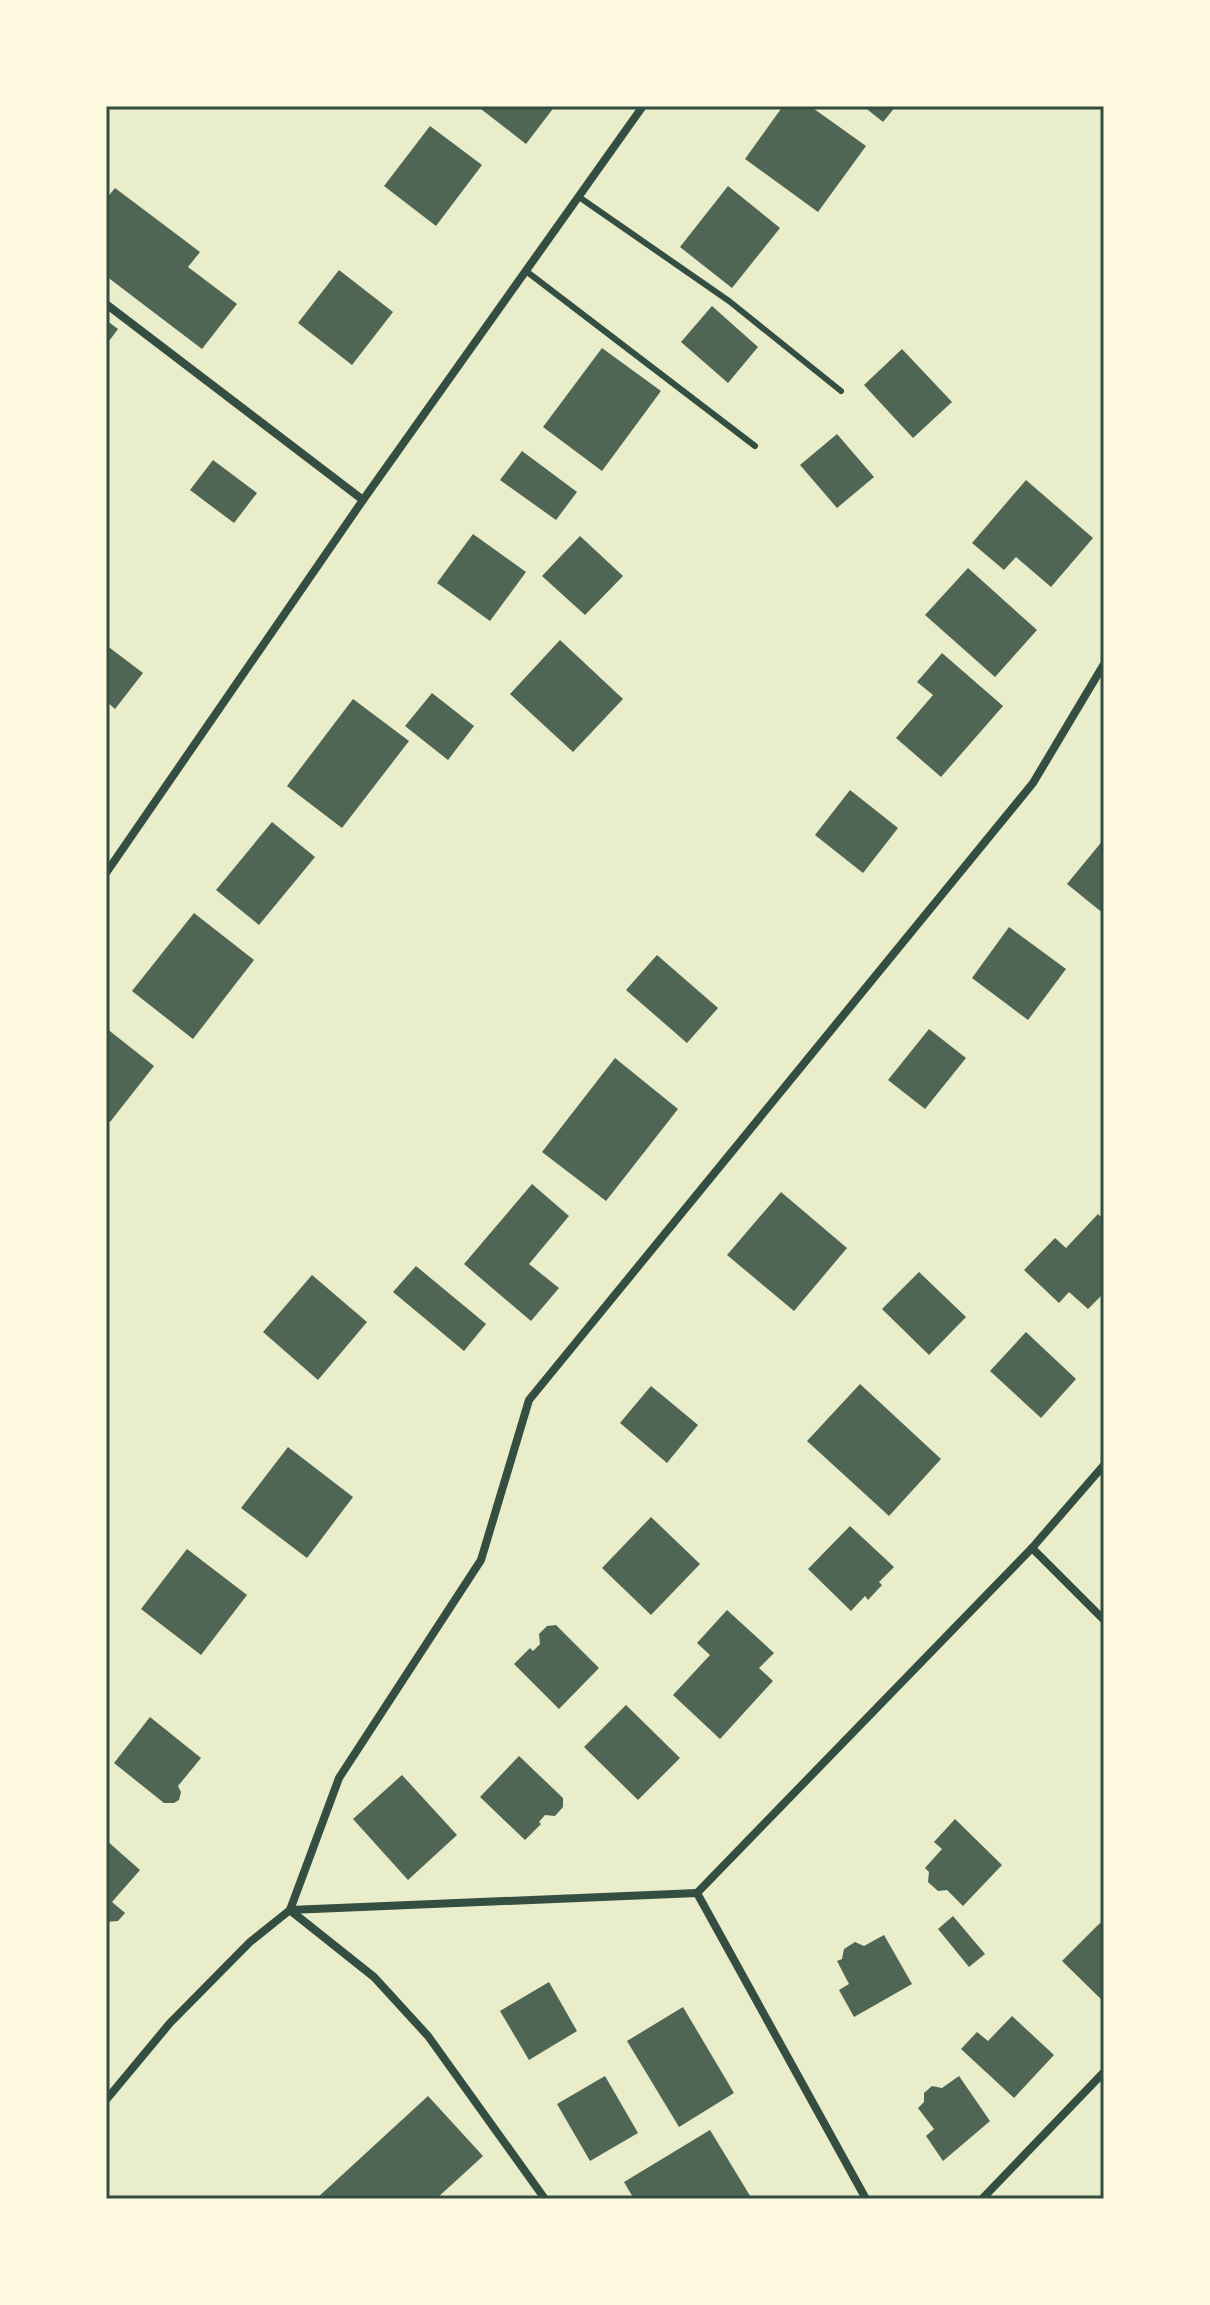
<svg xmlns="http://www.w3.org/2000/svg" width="1210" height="2305" viewBox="0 0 1210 2305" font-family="Overpass,sans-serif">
<rect width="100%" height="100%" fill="#e9edc9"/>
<g fill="#4f6655">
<path d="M477,106H555L526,144Z"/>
<path d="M783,106H810L866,146L818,212L745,159Z"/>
<path d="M863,106H896L883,122Z"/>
<path d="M430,126L482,165L436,226L384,186Z"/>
<path d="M728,186L780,228L732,288L680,247Z"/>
<path d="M115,188L200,252L188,267L237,304L202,349L106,276V199Z"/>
<path d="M339,270L393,312L352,365L298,323Z"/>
<path d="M712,306L758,347L728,383L681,342Z"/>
<path d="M106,320L118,329L106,345Z"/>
<path d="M602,348L661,391L602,471L543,427Z"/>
<path d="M902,349L952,402L913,438L864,385Z"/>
<path d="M837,434L874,477L837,508L800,465Z"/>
<path d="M522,451L577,492L556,520L500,480Z"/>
<path d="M213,460L257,493L234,523L190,490Z"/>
<path d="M1026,480L1093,538L1051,587L1016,557L1004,570L972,543Z"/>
<path d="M473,534L526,572L490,621L437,583Z"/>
<path d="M580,536L623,576L585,615L542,576Z"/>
<path d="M968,568L1037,630L995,677L925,615Z"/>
<path d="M560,640L623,699L573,752L510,694Z"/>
<path d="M106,645L143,673L115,709L106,701Z"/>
<path d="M942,653L1003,706L941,777L896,738L933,695L917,682Z"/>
<path d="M432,693L474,726L448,760L405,726Z"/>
<path d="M353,699L409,741L342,828L287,786Z"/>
<path d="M850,790L898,828L863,873L815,835Z"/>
<path d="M272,822L315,857L259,925L216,890Z"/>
<path d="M1104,839V914L1067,884Z"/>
<path d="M194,913L254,960L193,1039L132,991Z"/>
<path d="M1009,927L1066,969L1028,1020L972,978Z"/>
<path d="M657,955L718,1008L687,1043L626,990Z"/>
<path d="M106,1028L154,1066L110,1122L106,1119Z"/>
<path d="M929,1029L966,1058L925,1109L888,1080Z"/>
<path d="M615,1058L678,1109L606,1201L542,1152Z"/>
<path d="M532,1184L569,1216L529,1264L559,1288L531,1321L464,1264Z"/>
<path d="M781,1192L847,1248L794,1311L727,1255Z"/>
<path d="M1098,1214L1104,1220V1293L1088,1309L1069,1292L1059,1303L1024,1270L1055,1238L1066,1248Z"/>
<path d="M416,1266L486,1324L464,1351L393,1292Z"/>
<path d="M919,1272L966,1317L929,1355L882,1309Z"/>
<path d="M312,1275L367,1322L318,1380L263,1332Z"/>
<path d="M1026,1332L1076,1379L1041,1418L990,1371Z"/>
<path d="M860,1384L941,1459L889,1516L807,1441Z"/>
<path d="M651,1386L698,1425L667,1463L620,1423Z"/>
<path d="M288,1447L353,1497L307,1558L241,1508Z"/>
<path d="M651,1517L700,1564L651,1615L602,1568Z"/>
<path d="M850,1526L894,1567L879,1582L882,1585L868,1600L865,1596L851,1611L808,1569Z"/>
<path d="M187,1549L247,1595L201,1655L141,1609Z"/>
<path d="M727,1610L774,1653L759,1668L773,1681L720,1739L673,1695L710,1655L697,1643Z"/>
<path d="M556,1625L599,1668L559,1709L514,1664L530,1648L533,1651L540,1644L539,1634L547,1626Z"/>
<path d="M626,1705L680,1758L638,1800L584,1747Z"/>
<path d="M150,1717L201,1758L178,1786L181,1792L179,1800L174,1803H164L114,1763Z"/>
<path d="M519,1756L563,1798V1807L555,1816L545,1815L539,1822L541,1824L525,1840L480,1797Z"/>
<path d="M402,1775L457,1835L408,1880L353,1819Z"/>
<path d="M955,1819L1002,1865L963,1906L947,1890L938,1891L928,1882L929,1872L925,1868L942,1849L934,1842Z"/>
<path d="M106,1840L140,1870L112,1902L125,1913L118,1921L106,1922Z"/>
<path d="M953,1916L985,1954L969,1967L938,1929Z"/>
<path d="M1100,1923L1104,1928V2002L1062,1961Z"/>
<path d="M884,1935L912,1984L854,2017L839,1990L849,1984L837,1961L842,1959L844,1949L855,1942L864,1946Z"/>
<path d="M549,1982L577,2031L529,2060L500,2011Z"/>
<path d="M683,2007L734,2093L679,2127L627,2041Z"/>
<path d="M1012,2016L1054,2055L1014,2098L961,2049L977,2032L988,2041Z"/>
<path d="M605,2076L638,2133L590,2161L557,2104Z"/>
<path d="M959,2076L990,2121L943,2161L926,2136L934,2129L918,2108L924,2102V2093L932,2086L942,2088Z"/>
<path d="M428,2096L483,2156L436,2199H316Z"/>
<path d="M710,2130L752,2199H634L624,2182Z"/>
</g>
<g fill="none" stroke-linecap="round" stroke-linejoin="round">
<g stroke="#344e41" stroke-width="6">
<path d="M579,197L729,301L841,391"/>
<path d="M526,271L755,446"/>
</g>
<g stroke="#344e41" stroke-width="8">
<path d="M106,304L363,500"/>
<path d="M106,873L363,500L643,106"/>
<path d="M1032,1548L1104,1620"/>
<path d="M697,1893L1032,1548L1104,1465"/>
<path d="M290,1910L697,1893L866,2199"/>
<path d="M291,1911L374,1977L428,2036L545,2199"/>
<path d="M106,2100L170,2023L250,1942L290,1910L339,1778L481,1560L529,1400L1033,783L1104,664"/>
<path d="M982,2199L1104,2072"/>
</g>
</g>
<rect width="1210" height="2305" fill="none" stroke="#fefae0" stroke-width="216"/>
<rect x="108" y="108" width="994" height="2089" fill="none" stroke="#344e41" stroke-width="3"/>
</svg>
